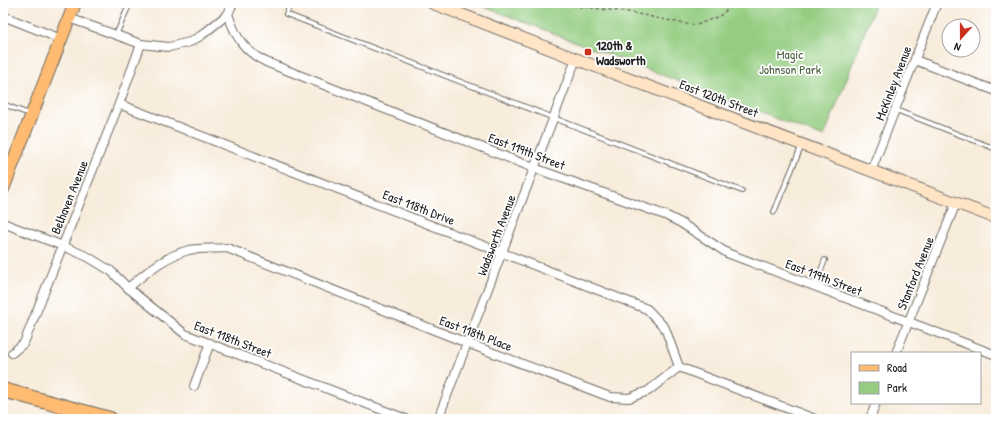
<svg xmlns="http://www.w3.org/2000/svg" width="999" height="422" viewBox="0 0 999 422" font-family="'Patrick Hand',sans-serif">
<rect width="100%" height="100%" fill="#fff"/>
<filter id="ink" filterUnits="userSpaceOnUse"><feTurbulence type="fractalNoise" baseFrequency=".025" numOctaves="2"/><feDisplacementMap in="SourceGraphic" scale="8" xChannelSelector="R" yChannelSelector="G"/><feConvolveMatrix kernelMatrix="1 2 1 2 8 2 1 2 1" color-interpolation-filters="sRGB"/></filter>
<filter id="wash" filterUnits="userSpaceOnUse"><feTurbulence type="fractalNoise" baseFrequency=".012" numOctaves="4" result="noise"/><feDisplacementMap in="SourceGraphic" scale="16" xChannelSelector="R" yChannelSelector="G"/><feGaussianBlur stdDeviation="0.9" result="paint"/><feColorMatrix in="noise" values="0 0 0 0 0 0 0 0 0 0 0 0 0 0 0 0 0 1.4 0 .05"/><feComposite in="paint" operator="in"/></filter>
<g filter="url(#wash)">
<rect width="100%" height="100%" fill="#f8ecdb"/>
<path fill="#94cd81" stroke="#58744e" d="M474,3H876L824,137Z"/>
</g>
<g filter="url(#ink)">
<g fill="none" stroke-linecap="round" stroke-linejoin="round">
<g stroke="#69655f" stroke-width="6">
<g id="lane">
<path d="M291,3L286,14L742,191"/>
<path d="M116,35L130,3"/>
<path d="M3,104L29,114"/>
<path d="M896,110L996,149"/>
<path d="M774,212L802,145"/>
<path d="M815,286L825,260"/>
</g>
</g>
<g stroke="#69655f" stroke-width="10">
<g id="street">
<path d="M228,14C236,38 244,51 266,62L534,168L665,215L681,223L727,253L996,355"/>
<path d="M3,16L61,39"/>
<path d="M69,18L141,44L169,47L190,42L202,35L228,14L233,3"/>
<path d="M915,60L996,91"/>
<path d="M119,104L647,309L665,328L679,367"/>
<path d="M871,171L937,3"/>
<path d="M3,223L63,246L88,257L111,271L128,288L185,334L406,419"/>
<path d="M128,288C147,272 165,256 189,250C201,248 215,249 227,248L467,343L610,397L629,398L648,391L679,367"/>
<path d="M12,353L24,343L119,104L141,44"/>
<path d="M896,353L956,203"/>
<path d="M679,367L815,419"/>
<path d="M194,386L210,343"/>
<path d="M438,419L576,59"/>
<path d="M870,419L876,403"/>
</g>
</g>
<g stroke="#69655f" stroke-width="13">
<path id="secondary" d="M432,3L576,59L996,218"/>
</g>
<g stroke="#69655f" stroke-width="14">
<path id="primary" d="M3,189L75,3"/>
</g>
<g stroke="#69655f" stroke-width="16">
<path id="highway" d="M3,390L110,419"/>
</g>
<path stroke="#69655f" stroke-width="1.5" stroke-dasharray="3 3" stroke-linecap="butt" d="M549,3L628,12L686,24L697,25L721,15L735,3"/>
<use href="#lane" stroke="#fff" stroke-width="4"/>
<use href="#street" stroke="#fff" stroke-width="8"/>
<use href="#secondary" stroke="#ffe4c6" stroke-width="11"/>
<use href="#primary" stroke="#ffbb71" stroke-width="12"/>
<use href="#highway" stroke="#ffbb71" stroke-width="14"/>
</g>
</g>
<rect fill="#c8321e" stroke="#fff" stroke-width="1.5" x="584" y="48" width="8" height="8" rx="2"/>
<g text-anchor="middle" stroke-width="3.5" stroke-linejoin="round" paint-order="stroke">
<g font-size="13" font-weight="bold" fill="#1c1c1c" stroke="#fff" text-anchor="start">
<text x="596" y="50">120th &amp;<tspan x="596" dy="15">Wadsworth</tspan></text>
</g>
<g font-size="13" fill="#4c6344" stroke="#fff">
<text x="790" y="59">Magic<tspan x="790" dy="15">Johnson Park</tspan></text>
</g>
<g font-size="13" fill="#1c1c1c" stroke="#fff">
<text transform="translate(893 83) rotate(-69)" y="5">McKinley Avenue</text>
<text transform="translate(719 98) rotate(21)" y="5">East 120th Street</text>
<text transform="translate(527 151) rotate(21)" y="5">East 119th Street</text>
<text transform="translate(69 197) rotate(-68)" y="5">Belhaven Avenue</text>
<text transform="translate(419 207) rotate(21)" y="5">East 118th Drive</text>
<text transform="translate(496 235) rotate(-69)" y="5">Wadsworth Avenue</text>
<text transform="translate(915 273) rotate(-68)" y="5">Stanford Avenue</text>
<text transform="translate(824 277) rotate(21)" y="5">East 119th Street</text>
<text transform="translate(476 333) rotate(21)" y="5">East 118th Place</text>
<text transform="translate(233 339) rotate(21)" y="5">East 118th Street</text>
</g>
</g>
<rect width="999" height="422" fill="none" stroke="#fff" stroke-width="16"/>
<rect x="851" y="352" width="130" height="52" fill="#ffffff" stroke="#a4a4a4"/>
<rect x="859" y="365" width="20" height="6" fill="#ffbb71" stroke="#a4a4a4"/>
<text x="887" y="372" font-size="12" fill="#1c1c1c">Road</text>
<rect x="859" y="382" width="20" height="12" fill="#94cd81" stroke="#a4a4a4"/>
<text x="887" y="392" font-size="12" fill="#1c1c1c">Park</text>
<g transform="translate(961 38) rotate(201)"><circle r="19" fill="#ffffff" stroke="#a4a4a4"/>
<path d="M0-3L7 15L0 10L-7 15Z" fill="#c8321e"/>
<text y="-6" font-size="11" font-weight="bold" text-anchor="middle" fill="#1c1c1c">N</text>
</g>
</svg>
